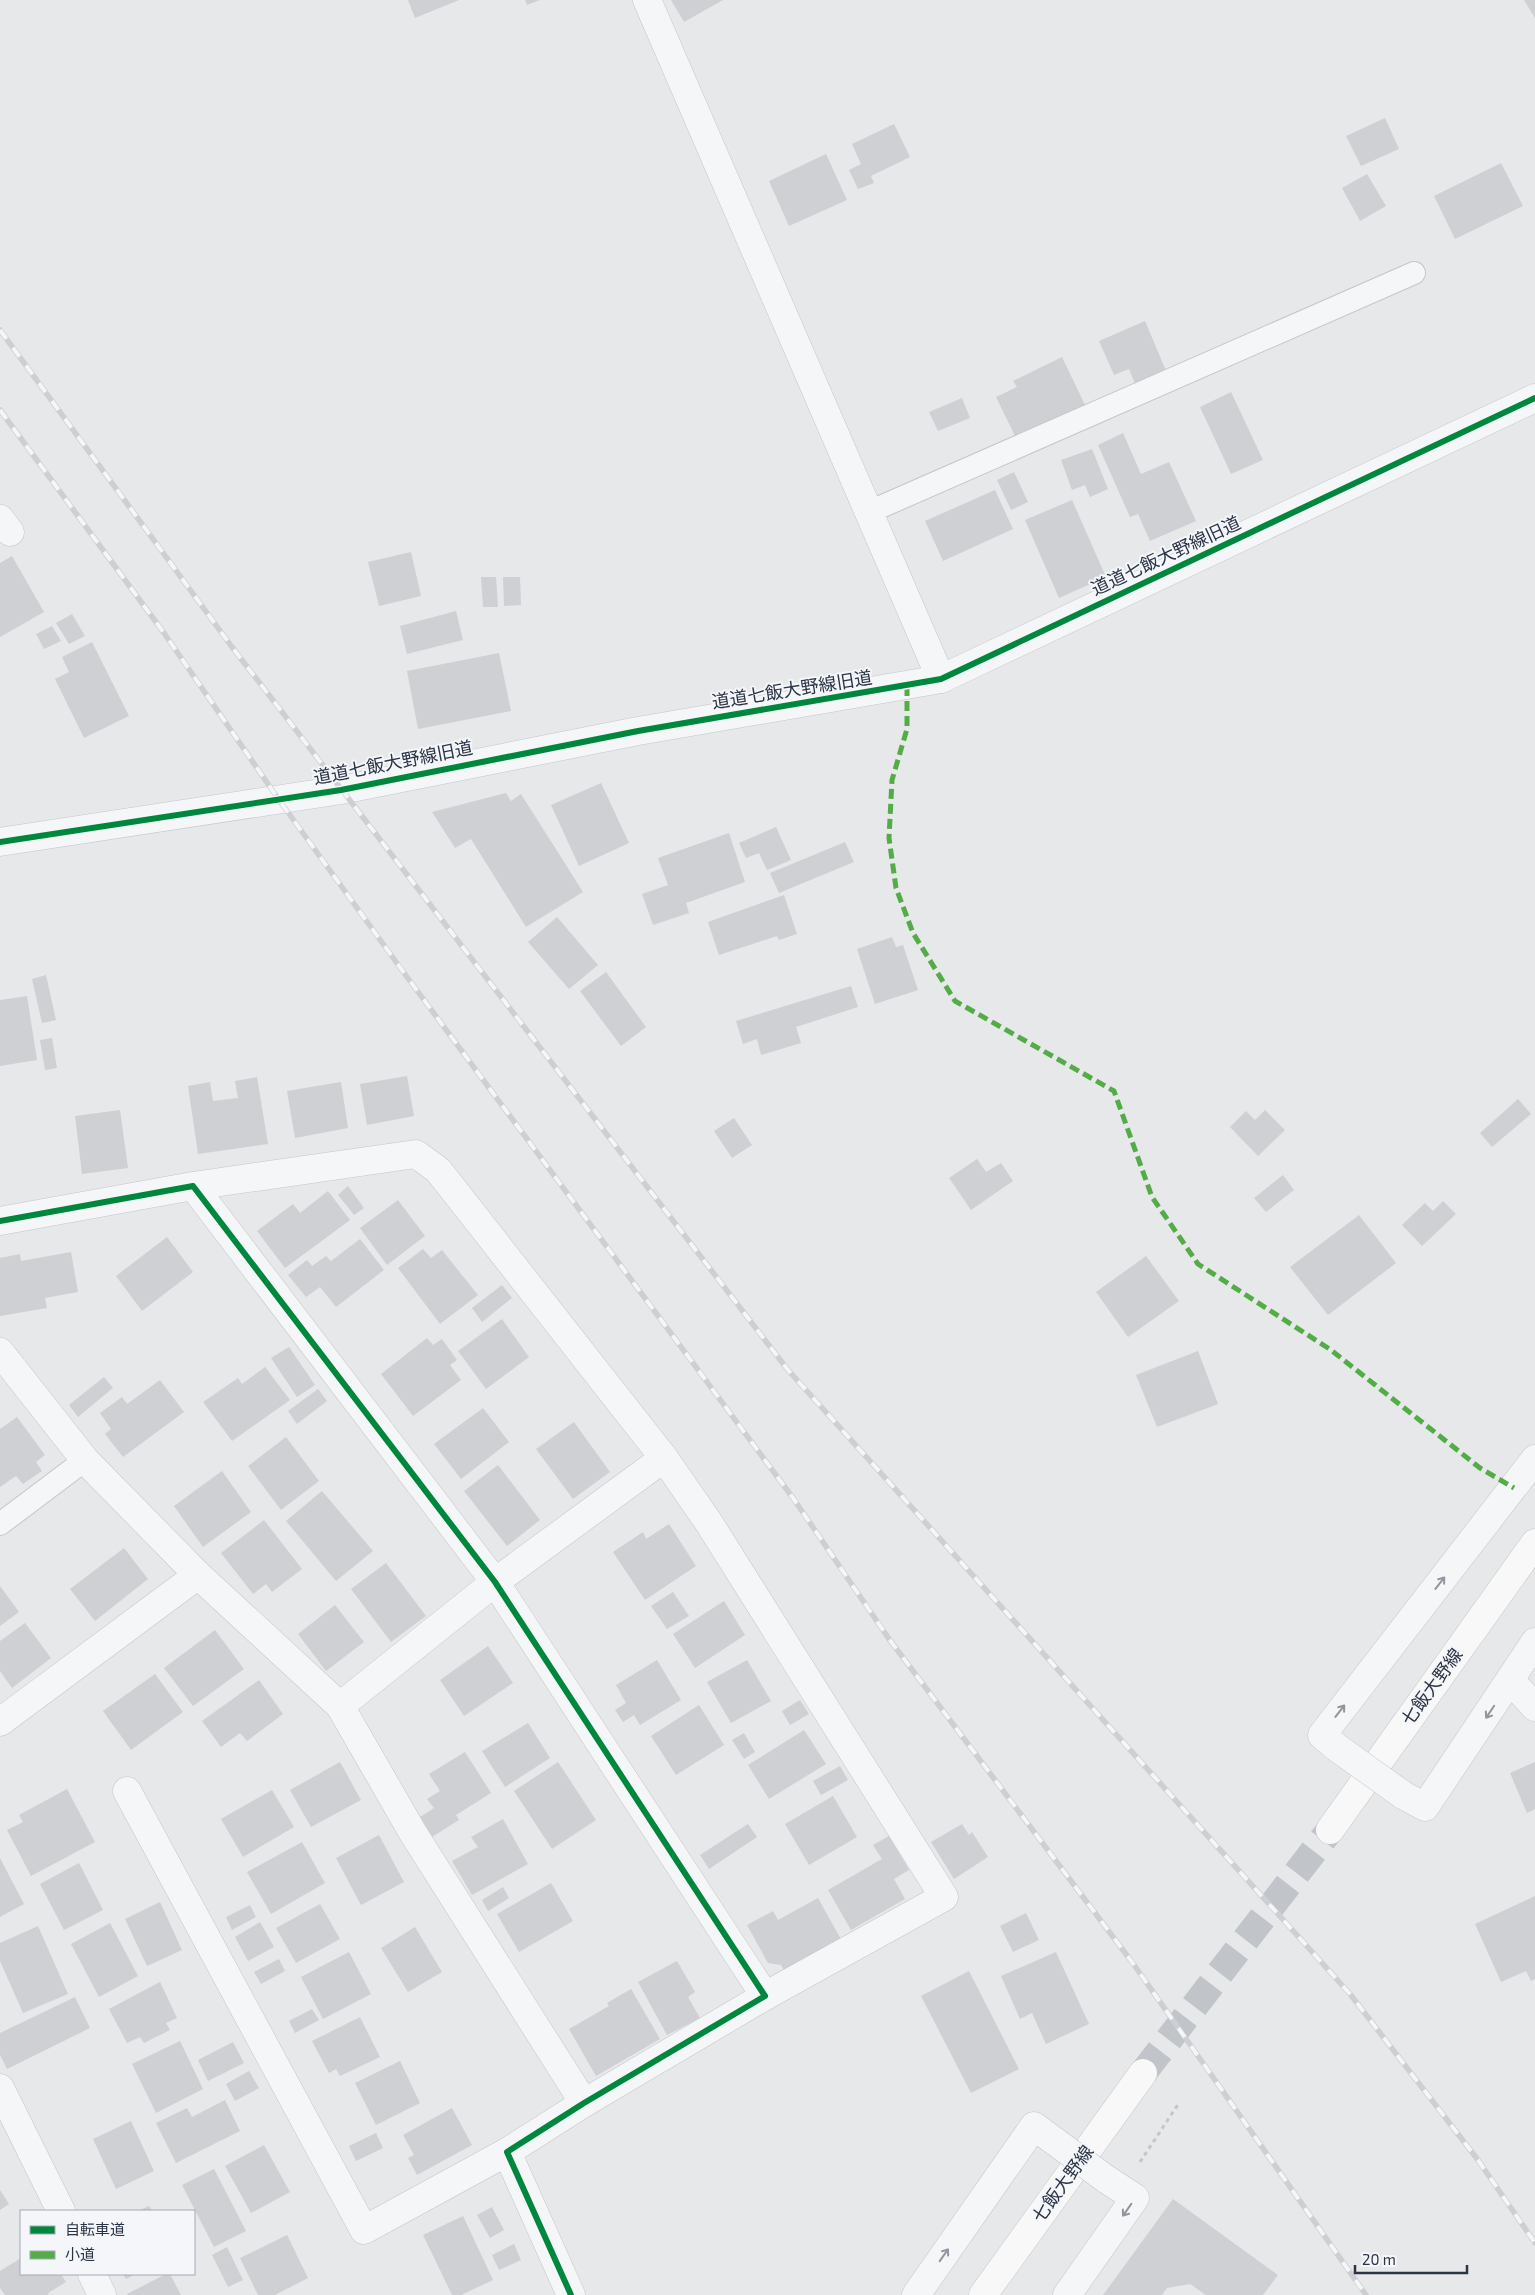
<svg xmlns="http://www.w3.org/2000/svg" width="1535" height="2295" viewBox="0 0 1535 2295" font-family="'Exo 2','Noto Sans JP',sans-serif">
<rect width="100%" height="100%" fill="#e6e8ea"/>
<g fill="#ced0d3">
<path d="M408,0H459L415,18Z"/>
<path d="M525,0H540L527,5Z"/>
<path d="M671,0H723L684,22Z"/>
<path d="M1524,0H1535V18Z"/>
<path d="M1385,118L1399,149L1361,166L1346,136Z"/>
<path d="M894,124L910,157L871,176L874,183L858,189L849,170L861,164L852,144Z"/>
<path d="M826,154L847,200L789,226L769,181Z"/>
<path d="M1501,163L1523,206L1455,239L1434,196Z"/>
<path d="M1367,174L1386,206L1360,221L1342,188Z"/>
<path d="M1145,321L1167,373L1136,386L1129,369L1114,375L1099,341Z"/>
<path d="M1062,357L1086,407L1017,440L996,397L1017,387L1013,381Z"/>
<path d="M1231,392L1263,460L1231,474L1200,407Z"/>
<path d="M962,398L970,418L938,431L929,412Z"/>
<path d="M1123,433L1141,474L1169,462L1196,521L1150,541L1138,514L1130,517L1098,445Z"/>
<path d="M1092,449L1108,489L1090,497L1085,485L1072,490L1061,460Z"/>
<path d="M1014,472L1028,502L1011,510L997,480Z"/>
<path d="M995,490L1013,529L943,561L925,521Z"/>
<path d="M1072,500L1106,577L1059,598L1025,520Z"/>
<path d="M411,552L421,596L379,606L368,562Z"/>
<path d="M12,556L44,612L0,637V563Z"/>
<path d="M481,577H496L498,607H483Z"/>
<path d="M503,577H520L521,605L504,606Z"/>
<path d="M456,611L463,640L407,654L400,626Z"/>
<path d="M72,614L85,636L69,644L56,623Z"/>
<path d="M52,626L61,641L44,649L36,634Z"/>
<path d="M92,642L129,716L84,738L55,679L69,672L62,657Z"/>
<path d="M499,653L511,711L418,729L407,671Z"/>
<path d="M601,783L629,843L579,866L551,805Z"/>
<path d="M506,793L511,801L521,794L583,892L526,927L471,839L455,848L432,812Z"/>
<path d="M776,827L791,860L767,870L759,853L746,858L739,843Z"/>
<path d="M729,833L745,882L686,903L689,913L653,925L642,894L668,885L658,858Z"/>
<path d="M845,842L854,862L779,893L770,873Z"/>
<path d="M784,895L797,934L779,940L777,936L719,955L708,922Z"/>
<path d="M557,917L598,965L569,989L528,942Z"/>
<path d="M892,937L896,947L903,945L918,990L875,1004L857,949Z"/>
<path d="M606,972L646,1027L621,1046L580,991Z"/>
<path d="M46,975L56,1020L42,1023L32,979Z"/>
<path d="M851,986L858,1007L796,1027L801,1043L761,1055L757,1039L743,1044L736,1021Z"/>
<path d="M27,996L37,1060L0,1066V1000Z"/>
<path d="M52,1038L57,1068L45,1070L40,1040Z"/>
<path d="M407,1076L414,1116L367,1125L360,1084Z"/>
<path d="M257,1077L268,1144L198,1154L188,1086L210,1082L213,1101L238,1098L235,1081Z"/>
<path d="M341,1082L348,1128L295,1138L287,1091Z"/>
<path d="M1518,1099L1531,1114L1492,1147L1480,1133Z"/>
<path d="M120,1110L128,1168L82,1174L75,1116Z"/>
<path d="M1265,1110L1285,1130L1258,1156L1230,1127L1246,1111L1255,1120Z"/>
<path d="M734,1118L752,1145L732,1158L714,1131Z"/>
<path d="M977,1159L986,1172L1001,1163L1013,1181L971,1210L949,1178Z"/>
<path d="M1283,1175L1294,1190L1266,1212L1254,1198Z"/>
<path d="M348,1186L364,1208L354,1215L338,1195Z"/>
<path d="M328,1191L350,1220L285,1268L257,1231L293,1204L300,1213Z"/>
<path d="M398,1200L425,1236L387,1265L360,1228Z"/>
<path d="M1443,1201L1456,1214L1422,1246L1402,1225L1425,1203L1433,1211Z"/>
<path d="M1359,1215L1396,1263L1328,1315L1290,1267Z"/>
<path d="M167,1237L193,1272L142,1311L116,1276Z"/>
<path d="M360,1239L384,1270L336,1307L320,1287L306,1297L288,1275L307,1260L312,1266L326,1256L331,1261Z"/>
<path d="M423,1249L431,1258L442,1250L478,1295L440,1324L398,1268Z"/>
<path d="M71,1252L78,1292L45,1298L47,1308L0,1316V1258L20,1254L21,1261Z"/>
<path d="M1146,1256L1179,1301L1128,1337L1096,1292Z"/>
<path d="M502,1285L512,1298L482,1322L472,1308Z"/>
<path d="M502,1319L529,1357L486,1389L458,1351Z"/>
<path d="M427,1338L433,1345L442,1339L457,1360L450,1365L461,1380L413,1416L381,1374Z"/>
<path d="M289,1347L315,1385L297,1397L271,1358Z"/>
<path d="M1198,1351L1218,1404L1157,1427L1136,1375Z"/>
<path d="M265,1367L290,1400L232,1441L203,1402L238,1378L242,1384Z"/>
<path d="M104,1377L113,1388L78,1417L69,1405Z"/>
<path d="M160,1380L184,1412L123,1457L105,1434L111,1429L100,1413L122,1397L127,1404Z"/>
<path d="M318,1389L327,1401L297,1424L288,1411Z"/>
<path d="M483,1408L509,1442L461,1479L434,1444Z"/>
<path d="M17,1417L45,1455L36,1462L42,1471L23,1484L16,1476L0,1487V1429Z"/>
<path d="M574,1422L610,1472L573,1499L536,1449Z"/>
<path d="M286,1437L319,1481L281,1510L248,1466Z"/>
<path d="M498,1465L540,1520L507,1546L464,1491Z"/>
<path d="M222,1471L251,1512L203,1547L174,1506Z"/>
<path d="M322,1491L373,1551L336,1581L286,1521Z"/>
<path d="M264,1520L302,1569L272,1592L266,1584L253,1594L221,1553Z"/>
<path d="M669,1524L696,1566L645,1600L613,1552L643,1532L646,1539Z"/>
<path d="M124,1548L148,1579L95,1621L70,1589Z"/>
<path d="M386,1563L426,1616L391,1642L351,1589Z"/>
<path d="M0,1586L19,1612L0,1626Z"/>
<path d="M673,1592L689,1616L667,1629L651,1606Z"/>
<path d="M724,1601L745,1635L695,1668L673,1634Z"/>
<path d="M335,1605L364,1642L326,1671L298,1634Z"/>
<path d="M25,1623L51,1658L12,1688L0,1671V1641Z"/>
<path d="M215,1630L244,1669L193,1706L164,1668Z"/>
<path d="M488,1646L513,1683L464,1716L440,1680Z"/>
<path d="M657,1660L681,1700L640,1725L634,1715L623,1722L615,1710L626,1703L616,1685Z"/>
<path d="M747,1660L771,1701L731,1723L707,1682Z"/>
<path d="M155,1674L183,1712L131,1750L103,1711Z"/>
<path d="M259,1680L283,1714L247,1741L240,1733L221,1747L202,1721Z"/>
<path d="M800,1700L809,1714L790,1725L782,1711Z"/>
<path d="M699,1705L724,1745L676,1775L651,1736Z"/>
<path d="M528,1723L550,1758L505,1787L482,1751Z"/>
<path d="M804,1730L826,1764L769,1799L748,1765Z"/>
<path d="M744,1733L755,1752L744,1759L732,1740Z"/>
<path d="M465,1752L491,1793L456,1815L459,1820L432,1837L420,1817L434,1808L427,1799L440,1791L429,1774Z"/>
<path d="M340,1762L361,1800L311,1827L290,1790Z"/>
<path d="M558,1762L596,1820L552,1849L514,1791Z"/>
<path d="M1535,1762V1809L1527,1813L1510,1773Z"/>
<path d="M840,1766L848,1780L821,1795L813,1781Z"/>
<path d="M67,1789L95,1842L31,1876L7,1830L23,1822L19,1815Z"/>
<path d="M272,1790L294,1827L243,1857L221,1819Z"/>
<path d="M833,1796L857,1837L809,1865L785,1824Z"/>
<path d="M503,1819L528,1864L472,1895L452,1861L478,1847L471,1837Z"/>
<path d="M748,1824L757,1837L709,1869L700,1855Z"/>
<path d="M962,1824L969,1835L972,1832L988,1857L954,1879L931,1842Z"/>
<path d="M379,1835L404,1882L361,1905L336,1858Z"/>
<path d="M889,1836L909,1870L894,1879L905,1899L851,1930L828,1890L882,1859L873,1845Z"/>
<path d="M302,1842L325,1883L271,1914L247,1872Z"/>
<path d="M0,1858L24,1904L0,1917Z"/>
<path d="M79,1863L103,1910L64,1930L40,1884Z"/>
<path d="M551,1883L573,1921L519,1952L497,1914Z"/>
<path d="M503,1887L509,1898L488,1911L482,1900Z"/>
<path d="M1535,1896V1979L1531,1981L1526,1971L1501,1982L1475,1924Z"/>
<path d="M818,1898L842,1941L785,1972L781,1965L768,1963L747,1925L773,1911L778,1920Z"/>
<path d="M160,1902L182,1950L147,1966L125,1919Z"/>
<path d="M320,1904L340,1939L296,1963L276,1928Z"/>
<path d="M250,1905L256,1917L232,1930L226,1917Z"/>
<path d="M1026,1913L1039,1940L1013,1952L1000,1926Z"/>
<path d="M260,1922L274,1947L248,1961L235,1937Z"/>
<path d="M110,1923L138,1976L99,1997L71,1944Z"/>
<path d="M38,1926L68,1994L23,2013L0,1961V1943Z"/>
<path d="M415,1927L442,1972L408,1992L381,1948Z"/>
<path d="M349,1952L371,1994L323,2019L301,1977Z"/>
<path d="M1056,1952L1089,2024L1046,2044L1032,2013L1020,2019L1001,1976Z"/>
<path d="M279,1959L285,1971L261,1984L254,1972Z"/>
<path d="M677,1961L695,1992L688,1997L700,2018L667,2035L638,1982Z"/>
<path d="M969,1971L1019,2069L971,2093L921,1996Z"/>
<path d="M160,1982L177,2018L166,2023L170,2030L144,2043L140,2037L127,2043L109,2009Z"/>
<path d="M631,1989L660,2039L596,2076L569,2029L609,2006L607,2003Z"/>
<path d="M75,1997L90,2028L7,2069L0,2055V2033Z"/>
<path d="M312,2009L319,2020L295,2033L289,2021Z"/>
<path d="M360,2017L380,2057L340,2076L336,2069L329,2073L312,2041Z"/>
<path d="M180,2041L203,2089L156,2113L132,2064Z"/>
<path d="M233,2042L244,2063L208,2081L198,2060Z"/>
<path d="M400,2061L420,2103L376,2125L355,2083Z"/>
<path d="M249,2071L259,2088L235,2101L226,2084Z"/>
<path d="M225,2100L240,2131L176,2163L156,2123L187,2108L192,2117Z"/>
<path d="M452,2108L472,2145L417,2175L408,2158L414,2155L403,2135Z"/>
<path d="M131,2121L154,2171L116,2189L93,2139Z"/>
<path d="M376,2133L383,2148L356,2161L349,2146Z"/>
<path d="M264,2145L290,2192L251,2213L225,2166Z"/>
<path d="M214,2169L246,2231L214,2247L182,2185Z"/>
<path d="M0,2190L9,2204L0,2210Z"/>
<path d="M1173,2199L1278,2275L1263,2295H1206L1190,2284L1167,2288L1162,2295H1103Z"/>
<path d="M149,2206L152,2211H138Z"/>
<path d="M492,2207L504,2230L490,2238L477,2215Z"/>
<path d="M463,2216L493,2280L461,2295H452L423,2235Z"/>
<path d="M287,2235L308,2278L275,2295H258L240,2258Z"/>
<path d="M514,2244L521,2260L499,2270L492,2255Z"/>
<path d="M227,2247L243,2280L228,2287L212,2255Z"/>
<path d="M21,2258V2274H61L66,2282L48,2293L49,2295H5L0,2288V2271Z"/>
<path d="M123,2274H136L126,2279Z"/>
<path d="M166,2274H170L181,2295H128L127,2294Z"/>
</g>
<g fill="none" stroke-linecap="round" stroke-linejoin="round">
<path stroke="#c1c4c9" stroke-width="28" stroke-dasharray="28 14" stroke-linecap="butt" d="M1143,2073L1330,1830"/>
<g stroke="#c4c6c8" stroke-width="24">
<g id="lane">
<path d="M869,512L1414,273"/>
<path d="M0,1524L85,1460"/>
</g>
</g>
<g stroke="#c4c6c8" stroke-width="29">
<g id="street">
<path d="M647,0L941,679"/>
<path d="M0,519L10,532"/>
<path d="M0,842L341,790L638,731L941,679L1535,398"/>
<path d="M193,1186L416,1154L438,1170L664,1458L709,1523L944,1897L765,1996"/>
<path d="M0,1221L193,1186L495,1582L765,1996L584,2103L507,2152L571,2295"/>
<path d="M0,1352L85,1460L198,1575L340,1706L413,1833L584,2103"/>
<path d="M1511,1681L1535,1707"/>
<path d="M340,1706L495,1582L664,1458"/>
<path d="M0,1722L198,1575"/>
<path d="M1336,1747L1322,1735L1535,1459"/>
<path d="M127,1791L364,2230L507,2152"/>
<path d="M1403,1795L1425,1807L1535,1642"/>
<path d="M0,2088L61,2211"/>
<path d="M92,2274L102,2295"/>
<path d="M916,2295L1034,2126L1057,2143"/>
<path d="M1067,2295L1135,2198L1106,2179"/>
</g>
</g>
<g stroke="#c4c6c8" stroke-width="29">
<g id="secondary">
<path d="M1330,1830L1535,1543"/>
<path d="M983,2295L1143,2073"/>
</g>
</g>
<path stroke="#c5c6ca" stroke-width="3" stroke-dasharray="4 4" stroke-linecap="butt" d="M1140,2162L1179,2103"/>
<use href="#lane" stroke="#f5f6f7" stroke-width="22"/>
<use href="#street" stroke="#f5f6f7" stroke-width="28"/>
<use href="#secondary" stroke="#f8f8f8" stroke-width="28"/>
<g stroke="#cecfd2" stroke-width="5.5">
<g id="rail">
<path d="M0,330L232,647L788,1370L1350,1994L1478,2160L1535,2243"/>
<path d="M0,410L164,633L279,800L407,977L793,1498L889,1639L1132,1962L1366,2295"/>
</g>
</g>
<use href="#rail" stroke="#f4f6f9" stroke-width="4" stroke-dasharray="11" stroke-linecap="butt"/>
<g stroke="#c4c6c8" stroke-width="29" stroke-linecap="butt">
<g id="street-bridge">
<path d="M1336,1747L1403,1795"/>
<path d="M1057,2143L1106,2179"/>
</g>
</g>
<use href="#street-bridge" stroke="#f5f6f7" stroke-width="28"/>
<path stroke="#54ac47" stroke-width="5" stroke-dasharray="10 5" stroke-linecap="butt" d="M907,686V729L892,780L889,838L896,888L913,933L955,1001L1114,1091L1152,1197L1198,1264L1331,1350L1480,1468L1514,1488"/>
<g stroke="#f4f6f9" stroke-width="9">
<g id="cycleway">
<path d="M0,842L341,790L638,731L941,679L1535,398"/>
<path d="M0,1221L193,1186L495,1582L765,1996L584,2103L507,2152L571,2295"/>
</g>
</g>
<use href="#cycleway" stroke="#00873e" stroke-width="6"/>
</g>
<defs><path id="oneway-shaft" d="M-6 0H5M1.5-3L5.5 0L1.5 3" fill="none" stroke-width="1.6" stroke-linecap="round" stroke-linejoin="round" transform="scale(1.25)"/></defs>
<g stroke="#90959e">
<use href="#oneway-shaft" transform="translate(1440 1583) rotate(-52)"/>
<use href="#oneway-shaft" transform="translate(1340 1711) rotate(-52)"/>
<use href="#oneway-shaft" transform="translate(1490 1712) rotate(124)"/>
<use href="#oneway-shaft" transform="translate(1127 2210) rotate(125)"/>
<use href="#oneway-shaft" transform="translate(944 2255) rotate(-55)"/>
</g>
<g text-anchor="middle" stroke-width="4" stroke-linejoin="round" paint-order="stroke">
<g font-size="18" fill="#2b3445" stroke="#f4f6f9">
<text transform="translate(1166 556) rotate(-25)" y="6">道道七飯大野線旧道</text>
<text transform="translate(792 690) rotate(-9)" y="6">道道七飯大野線旧道</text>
<text transform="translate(393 763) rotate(-11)" y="6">道道七飯大野線旧道</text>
<text transform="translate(1432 1687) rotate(-54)" y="6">七飯大野線</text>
<text transform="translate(1063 2184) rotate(-54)" y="6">七飯大野線</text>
</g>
</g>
<rect x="20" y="2210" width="175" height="65" fill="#f4f6f9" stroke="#a4a8b1"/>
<rect x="30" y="2226" width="25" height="8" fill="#00873e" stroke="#a4a8b1"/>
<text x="65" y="2235" font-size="15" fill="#2b3445">自転車道</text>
<rect x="30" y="2251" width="25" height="8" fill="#54ac47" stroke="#a4a8b1"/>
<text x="65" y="2260" font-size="15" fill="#2b3445">小道</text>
<path d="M1355 2265v8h112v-8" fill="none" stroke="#2b3445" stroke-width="2.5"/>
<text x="1362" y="2265" font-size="15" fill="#2b3445" stroke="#f4f6f9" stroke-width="4" paint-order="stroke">20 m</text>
</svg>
